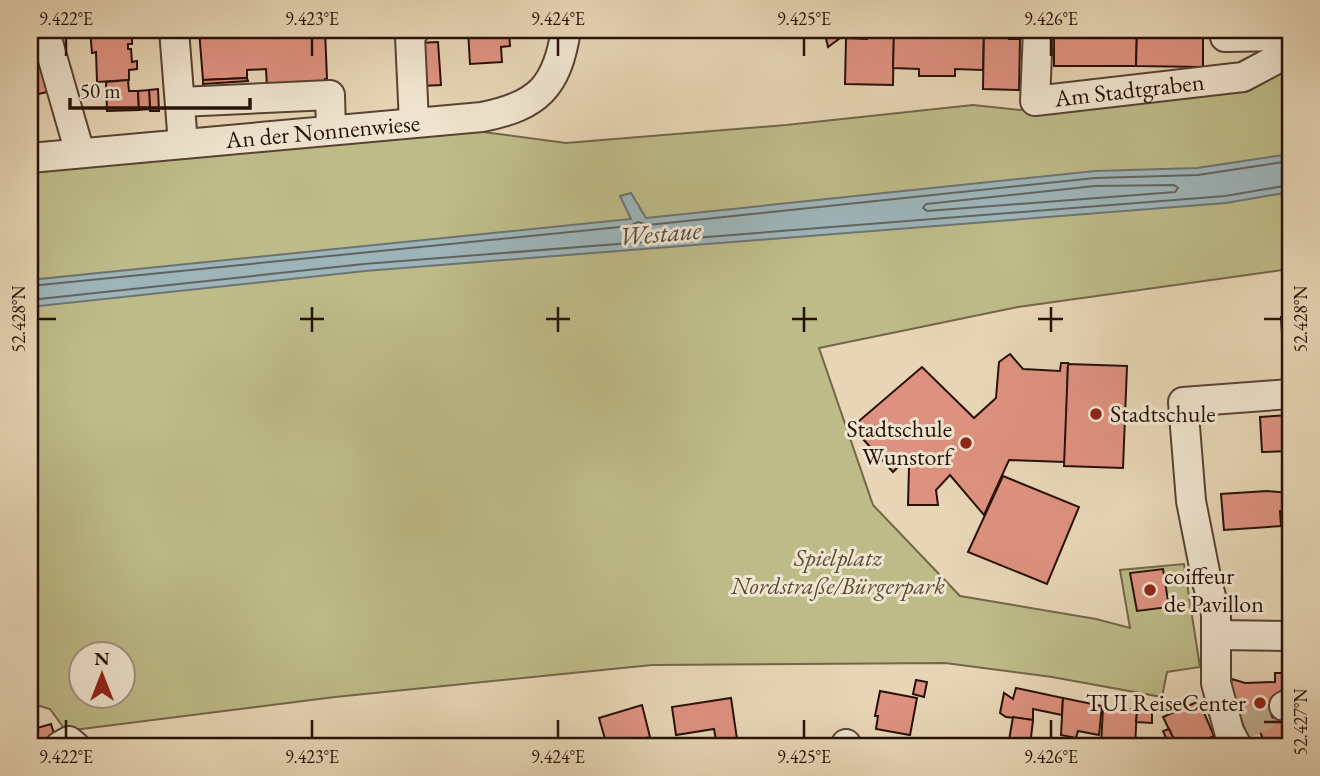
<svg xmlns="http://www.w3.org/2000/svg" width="1320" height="776" viewBox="0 0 1320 776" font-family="'EB Garamond',serif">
<rect width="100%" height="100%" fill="#e7d5b5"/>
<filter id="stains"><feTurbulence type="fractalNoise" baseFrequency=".00286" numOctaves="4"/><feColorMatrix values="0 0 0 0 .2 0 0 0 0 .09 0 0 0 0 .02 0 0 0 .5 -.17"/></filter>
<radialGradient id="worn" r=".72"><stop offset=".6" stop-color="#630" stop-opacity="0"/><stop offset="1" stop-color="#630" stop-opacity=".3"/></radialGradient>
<path fill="#bdbb88" stroke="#726648" stroke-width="2" fill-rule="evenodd" d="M1290,66V269L1018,307L819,348L873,505L960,596L1096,619L1130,628L1120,570L1184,564L1200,667L1167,672L1162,697L1052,677L945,663L652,665L335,697L66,731L50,709L30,703V172L476,131L566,143L786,125L973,105L1020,110L1256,84ZM80,654H122V696H80Z"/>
<path fill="#9db5ba" stroke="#6e7372" stroke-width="2" d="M1290,154V192L1226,203L365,271L30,307V280L631,219L620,196L631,193L646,218L1095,171L1197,168Z"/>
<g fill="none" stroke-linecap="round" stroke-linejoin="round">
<g stroke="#626360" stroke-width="2">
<path d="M1174,185L1178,188L1175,192L927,211L923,208L926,204L1095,186Z"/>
<path d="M30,286L630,226L638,222L648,225L1095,178L1198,175L1290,161"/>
<path d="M30,300L364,264L1225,196L1290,185"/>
</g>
</g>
<g fill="#de9180" stroke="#271107" stroke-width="2">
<path d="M90,30H126L127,37H132V44H128V49H131L132,62L137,61V69L129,70V80L97,82L96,52L92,53Z"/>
<path d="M199,30H261V36H264V30H325L327,79H325L326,84L267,87L266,69L247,70V78L203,80Z"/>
<path d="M468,30H517L509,31L510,46L501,47L502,62L470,64Z"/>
<path d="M824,30H847V33L828,47Z"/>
<path d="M867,30H894L893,85L845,84L846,38L867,39Z"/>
<path d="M894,30H984L983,70L955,69V76H919V69L893,68Z"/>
<path d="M984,30H1010L1009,39H1020L1019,90L983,89Z"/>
<path d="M1054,30H1137L1136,66H1054Z"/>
<path d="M1137,30H1203V67L1136,66Z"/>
<path d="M438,42L441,85L421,86L418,43Z"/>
<path d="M30,46L32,55L37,53L47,92L30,96Z"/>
<path d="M247,78L248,81L203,84V80Z"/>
<path d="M128,80L129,91H138L139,110L107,111L106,82Z"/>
<path d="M158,89L159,111H150L149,90Z"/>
<path d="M149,90L150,109L139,110L138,91Z"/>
<path d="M1285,285H1290V333H1282L1281,317H1286Z"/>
<path d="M1010,354L1023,369L1060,371L1061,363H1068L1065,462L1009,460L984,515L950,475L936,490L938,505H908L909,467L903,462L893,472L852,427L922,367L974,418L996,398L999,362Z"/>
<path d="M1068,364L1127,366L1123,468L1064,466Z"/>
<path d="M1290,415V451L1262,452L1260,417Z"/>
<path d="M1003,476L1079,507L1047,584L968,552Z"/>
<path d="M1267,491L1290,493V511H1280L1281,526L1224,530L1221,494Z"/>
<path d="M1163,569L1169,607L1137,611L1130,573Z"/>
<path d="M1275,673H1290V697L1286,709L1245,728L1235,700L1228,696L1232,679L1245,683L1275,682Z"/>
<path d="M916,680L927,682L924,697L913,694Z"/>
<path d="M1016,688L1063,698L1062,715L1033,709V720L1006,717L1000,713L1004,693L1013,699Z"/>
<path d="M880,691L917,698L910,735L876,729L878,716H875Z"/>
<path d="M731,698L738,746H717L714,729L676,735L672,707Z"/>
<path d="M1063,698L1102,706L1099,735L1078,731L1076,738L1061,735Z"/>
<path d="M1199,701L1214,736L1191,746H1177L1163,717Z"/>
<path d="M642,705L650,737L616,746H607L599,718Z"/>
<path d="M1103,708L1137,710L1135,746H1101Z"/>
<path d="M1290,709V746H1266L1257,725Z"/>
<path d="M1137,712H1152V723L1136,722Z"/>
<path d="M1013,717L1033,720L1030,746H1008Z"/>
<path d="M51,724L57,743L51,746H30V730Z"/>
<path d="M1169,729L1177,746H1153L1167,740L1163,731Z"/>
</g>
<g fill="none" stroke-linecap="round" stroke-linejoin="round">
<path stroke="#c1ae92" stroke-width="28" stroke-dasharray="28 14" stroke-linecap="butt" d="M1244,725L1284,706"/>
<g stroke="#574232" stroke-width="32">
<g id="minor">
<path d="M174,30L183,144"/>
<path id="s1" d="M1038,30L1035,101L1243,77L1290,52"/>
<path d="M1225,37L1290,36"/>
<path d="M47,39L80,153"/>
<path d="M180,102L330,95L331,130"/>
<path d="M414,123L410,36L415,30"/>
<path id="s2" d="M30,158L482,117C538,106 557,87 566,30"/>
<path d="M1217,635L1290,636"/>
<path d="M1284,706L1290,703"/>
<path d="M60,746L69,741L75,746"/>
<path d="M846,746V744"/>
<path d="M1237,746L1229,731L1216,683V614L1207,582L1191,501L1183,402L1290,394"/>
</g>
</g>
<use href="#minor" stroke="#efe4cf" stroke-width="28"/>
</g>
<path fill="none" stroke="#271107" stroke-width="2.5" d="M66,38V56M312,38V56M558,38V56M804,38V56M1051,38V56M312,307V332M558,307V332M804,307V332M1051,307V332M38,319H56M300,319H324M546,319H570M792,319H817M1038,319H1063M1264,319H1282M66,720V738M312,720V738M558,720V738M804,720V738M1051,720V738M1264,722H1282"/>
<g fill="#8f2418" stroke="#efe4cf" stroke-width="2.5">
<circle cx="1096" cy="414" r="7"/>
<circle cx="966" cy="443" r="7"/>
<circle cx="1150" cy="590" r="7"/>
<circle cx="1260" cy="703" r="7"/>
</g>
<g text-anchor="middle" stroke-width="6" stroke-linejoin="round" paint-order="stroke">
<g font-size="24" fill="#271107" stroke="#efe4cf">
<text dy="8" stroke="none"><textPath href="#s1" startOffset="166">Am Stadtgraben</textPath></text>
<text dy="8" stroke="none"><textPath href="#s2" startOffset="294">An der Nonnenwiese</textPath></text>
</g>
<g font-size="24" fill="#271107" stroke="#efe4cf" text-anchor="start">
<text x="1110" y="422">Stadtschule</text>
<text x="952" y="437" text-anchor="end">Stadtschule<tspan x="952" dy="28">Wunstorf</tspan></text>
<text x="1164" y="584">coiffeur<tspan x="1164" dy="28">de Pavillon</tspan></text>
<text x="1246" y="711" text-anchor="end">TUI ReiseCenter</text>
</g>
<g font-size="24" font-style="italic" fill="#5c4c34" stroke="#efe4cf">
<text x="838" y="566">Spielplatz<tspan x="838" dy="28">Nordstraße/Bürgerpark</tspan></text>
</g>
<g font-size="26" font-style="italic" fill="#504a46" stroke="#efe4cf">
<text transform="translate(660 233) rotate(-5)" y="9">Westaue</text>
</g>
</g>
<rect width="1320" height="776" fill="none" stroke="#e7d5b5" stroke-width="77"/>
<g transform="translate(102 675)"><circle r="33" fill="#efe4cf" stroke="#9f907f" stroke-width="2"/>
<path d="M0-5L12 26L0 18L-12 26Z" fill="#8f2418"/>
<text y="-10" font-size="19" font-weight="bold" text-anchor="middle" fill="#271107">N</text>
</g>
<path d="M70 98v10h180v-10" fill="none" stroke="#271107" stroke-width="3.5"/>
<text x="80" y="98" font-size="21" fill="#271107" stroke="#efe4cf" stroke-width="5" paint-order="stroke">50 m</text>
<rect x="38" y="38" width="1244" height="700" fill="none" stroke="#271107" stroke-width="2.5"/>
<g font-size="18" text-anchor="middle" fill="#271107">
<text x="66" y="25">9.422°E</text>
<text x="312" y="25">9.423°E</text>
<text x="558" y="25">9.424°E</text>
<text x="804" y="25">9.425°E</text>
<text x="1051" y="25">9.426°E</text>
<text transform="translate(19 319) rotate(-90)" y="6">52.428°N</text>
<text transform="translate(1301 319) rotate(-90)" y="6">52.428°N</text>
<text transform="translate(1301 722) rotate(-90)" y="6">52.427°N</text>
<text x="66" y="763">9.422°E</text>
<text x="312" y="763">9.423°E</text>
<text x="558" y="763">9.424°E</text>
<text x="804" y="763">9.425°E</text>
<text x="1051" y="763">9.426°E</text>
</g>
<rect width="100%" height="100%" filter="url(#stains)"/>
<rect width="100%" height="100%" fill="url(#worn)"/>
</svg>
